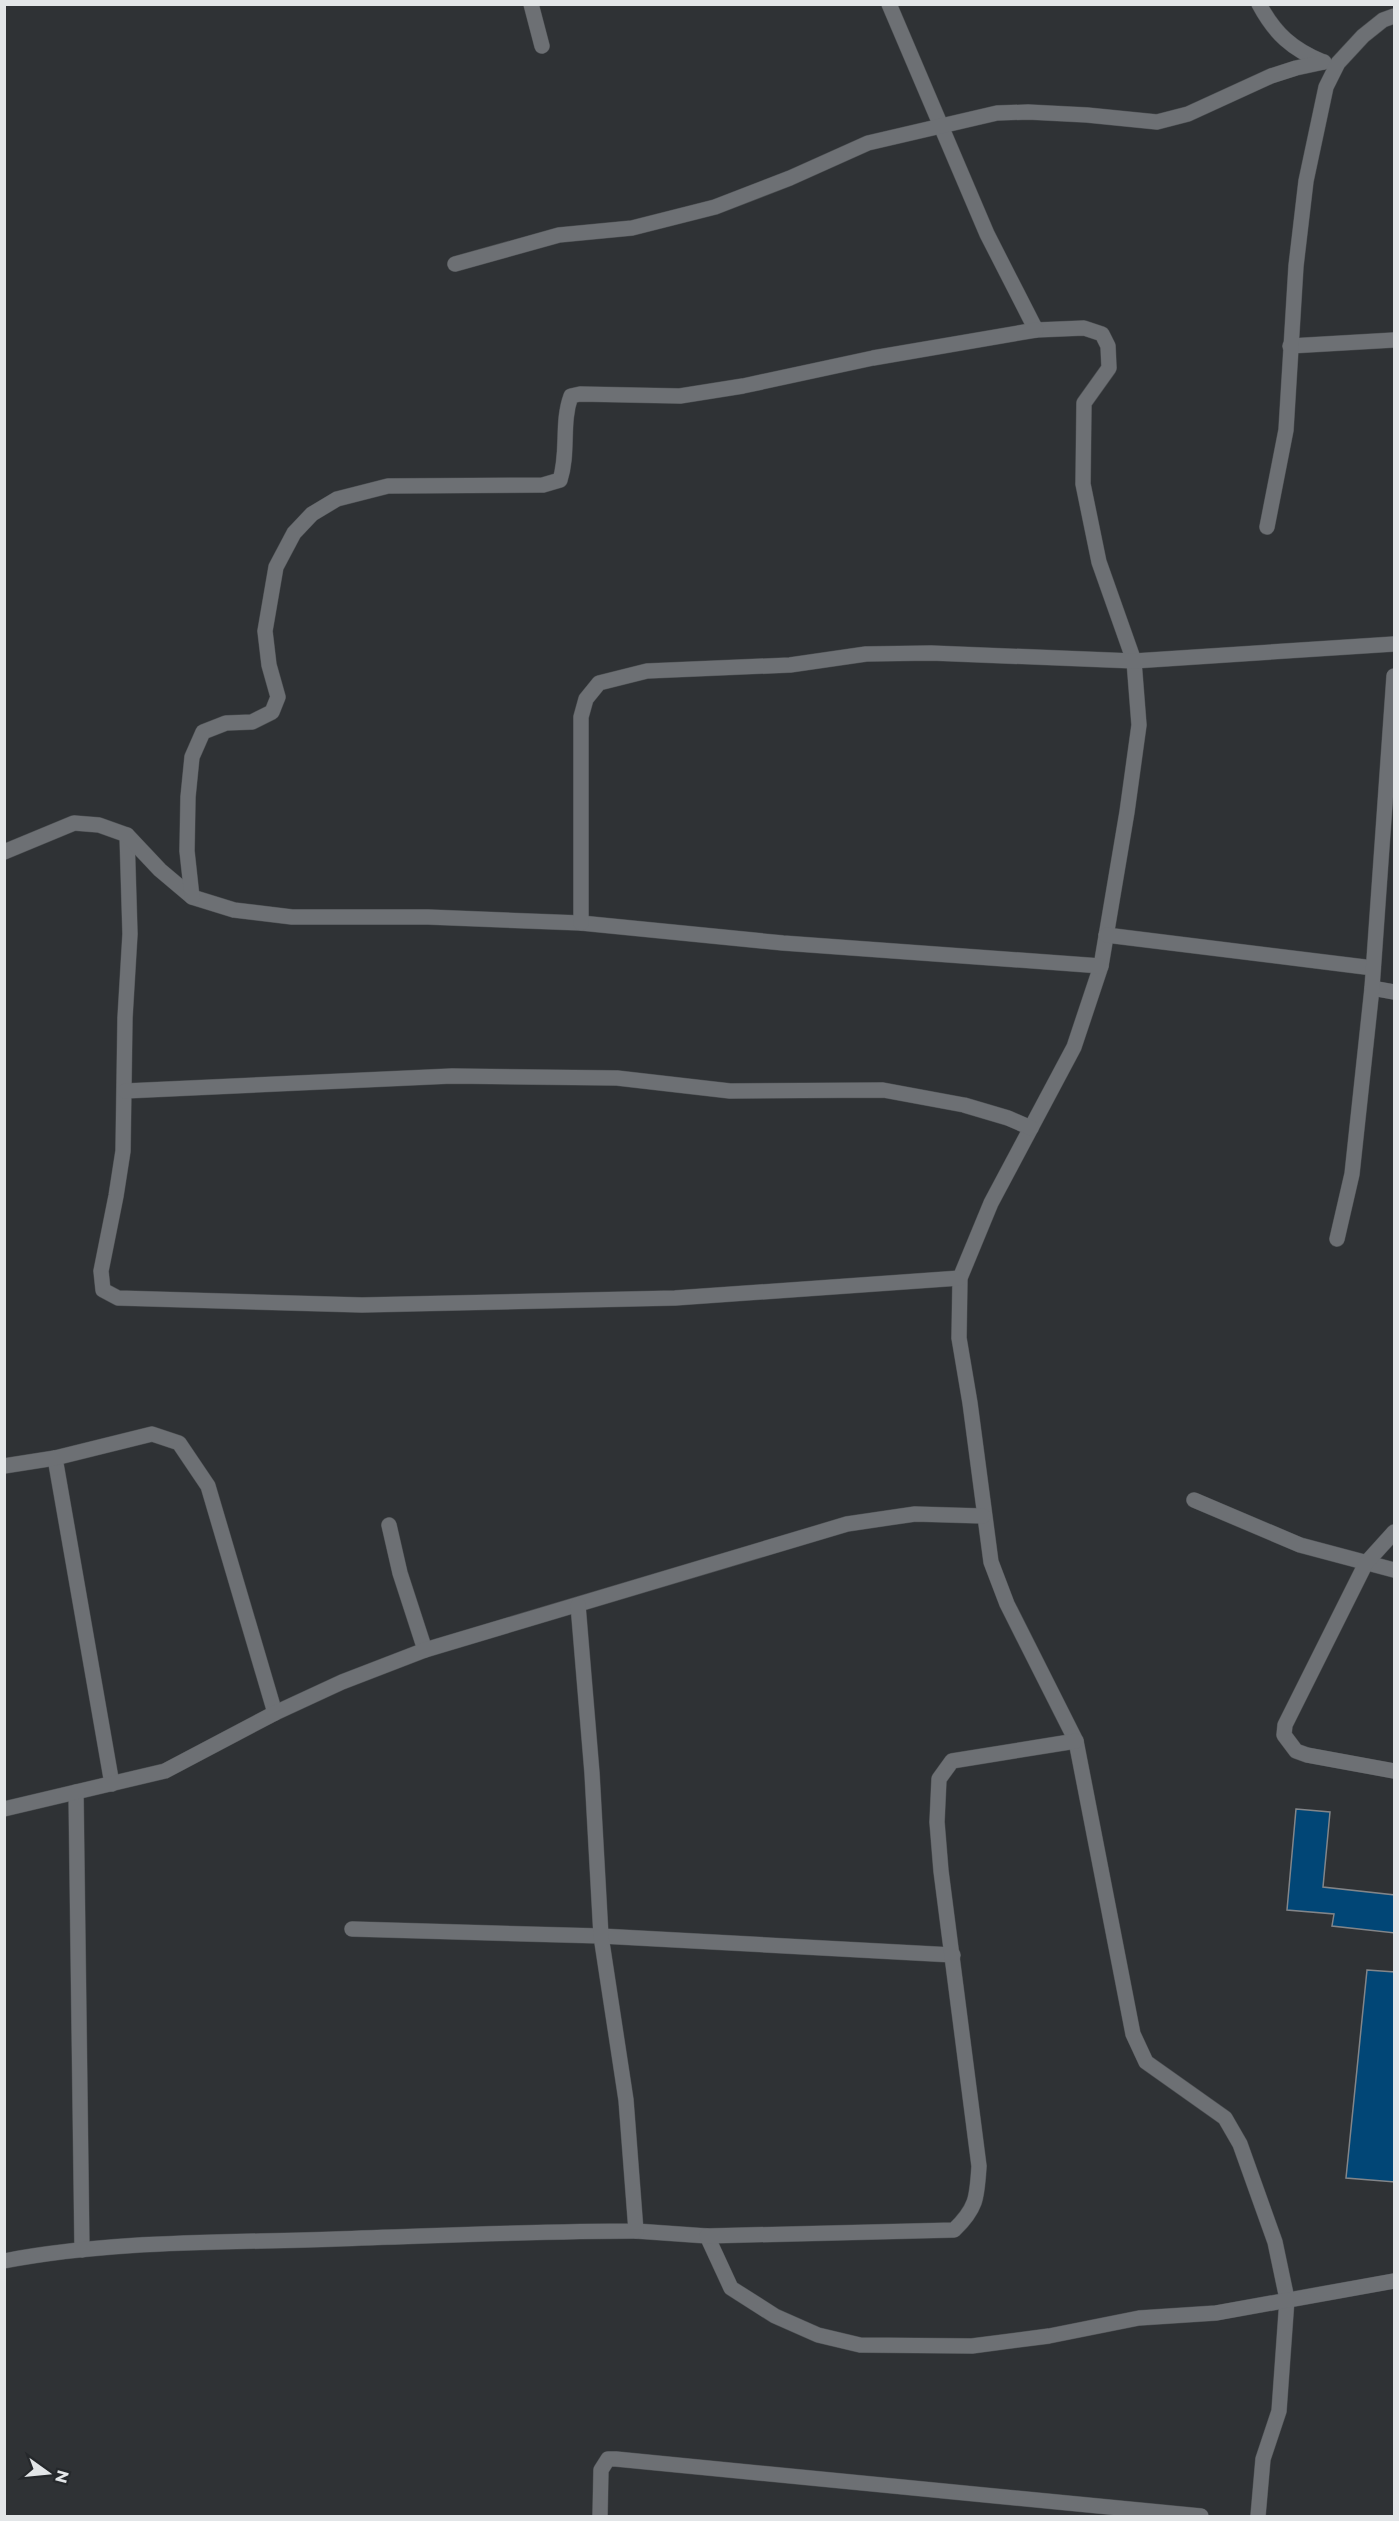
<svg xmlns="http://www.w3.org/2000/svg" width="1399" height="2521" viewBox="0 0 1399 2521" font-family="Montserrat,sans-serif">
<rect width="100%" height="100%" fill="#2f3235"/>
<g fill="#014676" stroke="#828589" stroke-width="1.5">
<path d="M1296,1809L1330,1812L1323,1887L1395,1895V1933L1332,1926L1334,1914L1287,1910Z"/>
<path d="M1367,1970L1395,1972V2182L1346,2178Z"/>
</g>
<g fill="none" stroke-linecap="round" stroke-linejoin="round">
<g stroke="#4c4f52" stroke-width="16">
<g id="street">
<path d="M531,4L542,46"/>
<path d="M889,4L987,234L1036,330L1084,328L1102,334L1108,346L1109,368L1084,403L1083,484L1099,562L1134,661L1139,725L1127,812L1101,966L1074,1047L991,1203L960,1278L959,1338L970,1403L991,1562L1007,1604L1076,1741L1133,2034L1146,2062L1225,2118L1240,2144L1275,2242L1287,2299L1279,2411L1263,2459L1258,2516"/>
<path d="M1259,4C1275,34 1292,49 1323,62"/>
<path d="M455,264L559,235L632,228L715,207L790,178L868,143L997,113L1028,112L1087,115L1157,122L1188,114L1271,76L1296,68L1324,62"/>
<path d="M1290,346L1394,340"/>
<path d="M1267,527L1286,430L1296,266L1306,181L1326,87L1338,63L1363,36L1383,20L1394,16"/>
<path d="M127,835L130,934L125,1018L123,1151L116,1196L101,1271L103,1290L118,1298L362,1305L675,1298L960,1278"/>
<path d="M4,852L74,823L99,825L127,835L160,870L192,897L234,910L292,917H428L581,923L783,943L1101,966"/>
<path d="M192,897L187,851L188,797L192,757L203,732L226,723L252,722L272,712L278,697L269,665L265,631L276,567L294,533L312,514L337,499L388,486L543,485L560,480C569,452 561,423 571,396L580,394L680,396L743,386L873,358L1036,330"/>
<path d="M581,923V717L586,699L599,683L647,671L790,665L866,654L931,653L1134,661L1394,644"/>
<path d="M1106,935L1373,968"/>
<path d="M1372,988L1394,992"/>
<path d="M125,1091L452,1076L617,1078L730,1091L883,1090L964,1105L1008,1118L1031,1128"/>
<path d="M1337,1239L1352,1174L1372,988L1394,676"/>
<path d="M55,1458L112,1784"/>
<path d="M4,1466L55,1458L152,1434L179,1443L208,1486L275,1713"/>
<path d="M1194,1500L1300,1545L1394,1570"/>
<path d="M389,1525L400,1573L425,1650"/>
<path d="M1394,1532L1366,1563L1285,1725L1284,1735L1296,1751L1307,1755L1394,1771"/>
<path d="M76,1792L82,2250"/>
<path d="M4,1809L165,1771L275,1713L342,1682L425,1650L847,1524L915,1514L983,1516"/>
<path d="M352,1929L601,1936L953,1955"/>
<path d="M636,2231L707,2236L731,2288L775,2316L818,2335L860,2345L972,2346L1049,2336L1139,2318L1216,2313L1394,2281"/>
<path d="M707,2236L954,2230C977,2208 977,2197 979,2166L941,1871L937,1822L939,1779L952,1761L1076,1741"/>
<path d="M4,2261C114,2240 225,2243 336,2239C436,2236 536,2231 636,2231L626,2100L601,1936L592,1773L578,1605"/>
<path d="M600,2516L601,2470L608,2459H616L1201,2516"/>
</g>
</g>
<use href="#street" stroke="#6d7074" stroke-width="15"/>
</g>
<rect width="1399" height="2521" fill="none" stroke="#e3e6e8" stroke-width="12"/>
<g transform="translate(48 2473) rotate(105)" stroke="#25282b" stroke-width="4.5" paint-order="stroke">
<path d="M0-4.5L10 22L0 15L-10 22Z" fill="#e3e6e8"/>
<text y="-9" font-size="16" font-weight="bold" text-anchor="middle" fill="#e3e6e8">N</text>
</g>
</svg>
